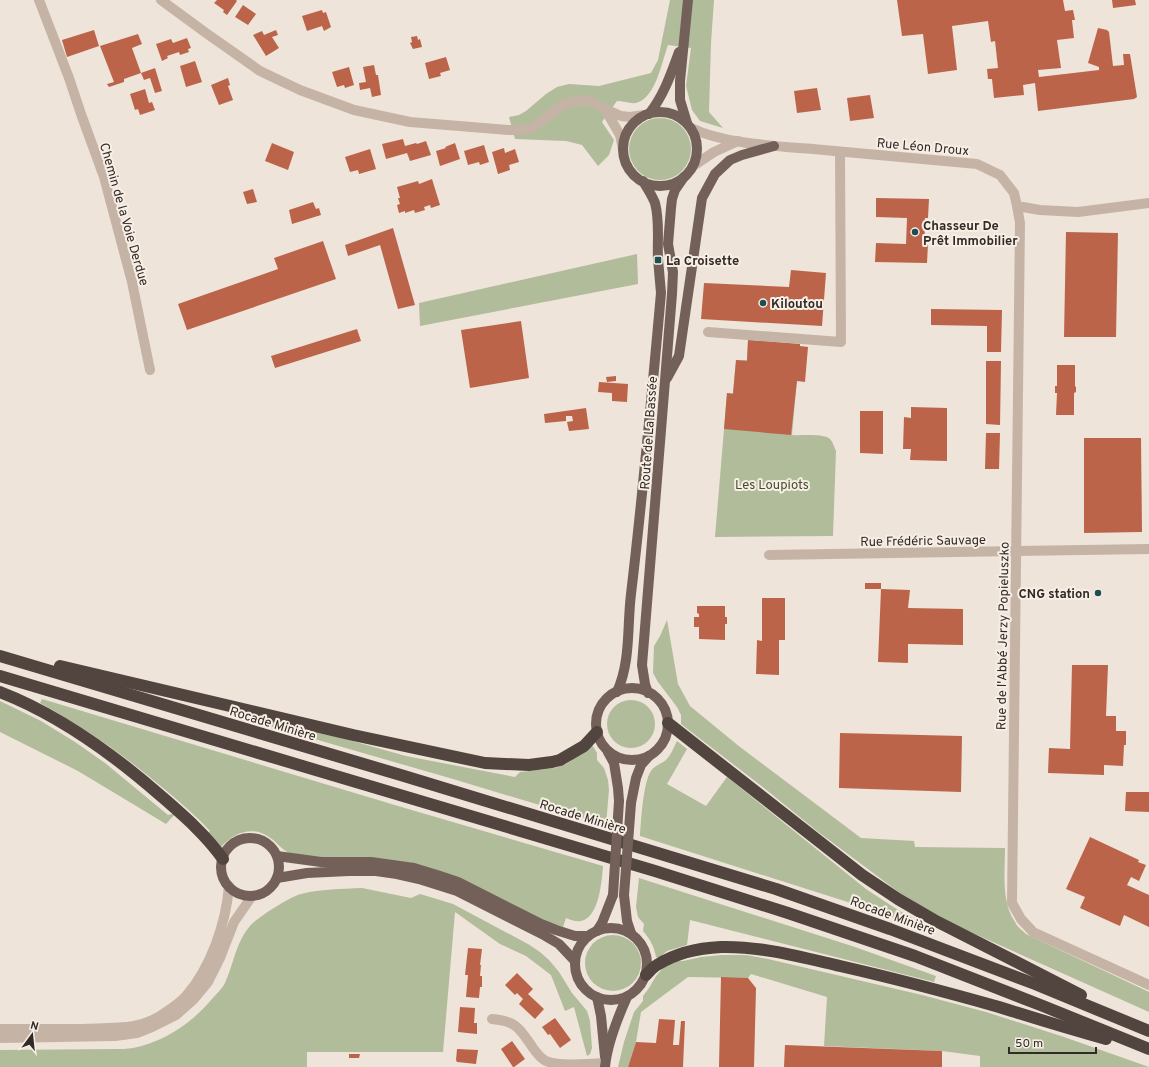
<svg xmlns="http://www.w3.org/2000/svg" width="1149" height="1067" viewBox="0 0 1149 1067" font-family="Overpass,sans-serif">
<rect width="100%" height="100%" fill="#efe4d9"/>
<g fill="#b1bc9b">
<path d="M670,0H714L711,43L709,112L723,128L700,121L692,110L686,86L691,48L668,45C662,61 656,98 636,103C631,104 623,101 617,101L602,122L614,140L609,155L598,166L582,145L566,141L515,139L509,117L519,115L526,111L546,94L557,87L569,84L599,86L651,73L658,60Z"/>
<circle cx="660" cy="149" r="31"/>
<path d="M637,254L638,284L420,326L419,303Z"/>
<path d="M748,340L800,344L792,435C801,436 823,433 830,439C833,442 834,447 836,451L833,536L715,537L727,393H733L736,360H747Z"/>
<path d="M667,620L678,684L690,706L740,747L861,838L914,841L915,847L1005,848C1005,872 1001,902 1015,922C1017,927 1022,930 1026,934L1149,992V1012L948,922L900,893L817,831L764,788L681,724V715L677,707L658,682L653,673L654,646L660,636Z"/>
<path d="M42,699L398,806L603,866C602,880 599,918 581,921C576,922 571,920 566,918L563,927L554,925L474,887L289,853C281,849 277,842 269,837C252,825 233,833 221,847L208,833L210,831C195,815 179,801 163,788C124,755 85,728 40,703Z"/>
<circle cx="631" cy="724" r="24"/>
<path d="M0,701L41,721L75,742L105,763L168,815L176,813L166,824L78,771L0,732Z"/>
<path d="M268,721L320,732L406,756L515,777L520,772L555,768L566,764L576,757L591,743L597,753V760L604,768L608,780L609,790L606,825L453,779L266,725Z"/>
<path d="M677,741L687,749L667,784L706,806L727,777L866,889L898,910L929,927L927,931L876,911L640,836C641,821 643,783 651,771C655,765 661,764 666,760C671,755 674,747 677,741Z"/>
<path d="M639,878L855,947L936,976L934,982L690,920L687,945L667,951L659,958L656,957C654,946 650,939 643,931L644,924L638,917L636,907Z"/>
<path d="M362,888L411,898L420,894L453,904L528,944L540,952L549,960L559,972L572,993L587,1011L590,1021L592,1048L590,1054L587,1056L574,1007L565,1011L551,975L526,956L500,944L455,912L443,1052H307V1067H0V1050L115,1049C121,1049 127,1049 133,1048C164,1042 192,1023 212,999C216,994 221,990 224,985C234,965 236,938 254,922C265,913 288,898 301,894C321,889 342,889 362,888Z"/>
<circle cx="613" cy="963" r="28"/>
<path d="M722,955H746L768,959L922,995L986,1012L1064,1037L1149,1067H980V1056L942,1051L824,1046L827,997L751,974L748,978L688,977L641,1012L636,1042L628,1067H618L624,1042L634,1012L643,1001V996L649,988L656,976L665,966L675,961H683L701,957Z"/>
</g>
<g fill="#bb644a">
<path d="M217,0H236L237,1L227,15L223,12L224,10L214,3Z"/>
<path d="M897,0H1063L1065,11L1073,10L1075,20H1072L1074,38L1057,40L1061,68L1038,70L1039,77L1099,70V67L1088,63L1098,28L1107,30L1109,32L1113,66L1124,65L1123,54H1130L1137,97L1134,99L1038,111L1035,83L1023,85L1024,95L994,98L992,79H988L987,69L998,68L995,41L991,42L988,21L952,26L957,70L928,74L923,34L902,36Z"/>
<path d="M1112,0H1135L1136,5L1113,8Z"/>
<path d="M243,5L256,14L248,25L235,17Z"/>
<path d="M322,10L323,13L326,12L331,27L324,31L322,26L307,31L302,16Z"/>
<path d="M94,30L99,46L67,57L62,40Z"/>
<path d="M276,30L278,35L272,37L279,48L266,56L253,35L262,31L264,35Z"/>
<path d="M138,34L142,44L132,48L141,73L124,79V82L109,87L107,84L114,82L100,46Z"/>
<path d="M417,36L418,40L420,39L422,47L413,49L410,43L412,42L411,37Z"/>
<path d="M187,38L191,48L188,49L189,52L180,55L179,52L167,56L168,58L162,61L156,44L171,39L173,43Z"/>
<path d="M446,57L450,70L440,73L441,76L429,79L425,63Z"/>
<path d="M195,61L202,82L186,87L180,66Z"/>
<path d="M374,65L376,75H378L381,95L372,97L370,88L360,90L359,83L366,82L363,67Z"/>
<path d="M349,67L354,85L345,88L344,85L337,87L332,72Z"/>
<path d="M155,68L162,91L155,93L150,78L144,80L141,73Z"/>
<path d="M228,78L230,85L228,86L233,100L219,105L211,85Z"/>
<path d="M817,88L821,110L797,113L794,91Z"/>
<path d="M145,89L149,103L152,102L155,110L140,115L138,109L135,110L130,94Z"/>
<path d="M870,95L874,118L850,121L847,98Z"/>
<path d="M403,139L405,146L416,143L417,144L426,141L431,155L410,161L407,153L386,159L382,144Z"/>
<path d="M272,143L294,152L288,170L265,161Z"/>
<path d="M455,143L460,159L440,166L436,151L446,148L445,147Z"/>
<path d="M484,145L489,162L480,165L479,162L468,165L464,151Z"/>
<path d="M504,148L505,153L515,149L519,162L509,165L510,170L498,174L492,152Z"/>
<path d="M370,149L376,169L359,174L358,170L350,172L345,157Z"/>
<path d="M432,179L440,205L431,208L430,205L424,207L425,210L415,213L414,210L405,213V211L399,213L397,205L400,204L398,198H400L397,187L418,181L419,184Z"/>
<path d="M253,189L257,202L247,204L243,192Z"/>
<path d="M876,198L929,199L928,218H925V228L924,244H928L927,263L875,262L876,243L906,244L907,218L876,217Z"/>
<path d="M313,202L316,209L319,208L321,215L292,224L289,210Z"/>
<path d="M393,228L415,305L398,309L380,245L348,256L345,245Z"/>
<path d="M1066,232L1118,233L1116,337H1064Z"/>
<path d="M323,241L336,279L187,330L178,304L278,269L274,258Z"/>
<path d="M791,270L826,273L822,326L701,319L704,283L789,287Z"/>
<path d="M931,309L1002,310L1001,352H987V326L931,325Z"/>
<path d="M521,321L529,378L470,388L461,330Z"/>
<path d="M357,329L361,341L275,368L271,356Z"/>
<path d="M748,340L800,344V346L808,347L805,382L797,381L791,435L724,429L727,393L733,394L736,360L747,361Z"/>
<path d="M986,361H1001L1000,425L986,424Z"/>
<path d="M1057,365H1075V386L1076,387V392L1074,393V415H1056L1057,393H1055V386H1057Z"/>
<path d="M616,376V381L607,382L606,377Z"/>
<path d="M599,382L628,384L627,402L612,401V393L598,392Z"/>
<path d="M911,407L947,408V461L910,460L911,449H903L904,417L911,418Z"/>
<path d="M586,408L589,429L569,431L567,422L573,421L572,416H566V421L545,423L544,414Z"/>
<path d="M860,411H883V454L860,453Z"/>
<path d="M986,433H1000L999,469H985Z"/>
<path d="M1084,438H1141L1142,532L1084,533Z"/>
<path d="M865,583H881V589L910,590L908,608L963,609V645L908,644V663L878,662L881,589H865Z"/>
<path d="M762,598H785V640H779V675L756,674L757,640L762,641Z"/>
<path d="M697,606H725V617H727V624H725V640L699,639V627H694V617H699V614L697,613Z"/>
<path d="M1072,665H1108L1106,716H1116V731H1126V745H1124L1123,766L1104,765V775L1048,773L1049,748L1070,749Z"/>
<path d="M840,733L962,736L961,792L839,788Z"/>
<path d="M1126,792H1149V812L1125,811Z"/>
<path d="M1090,837L1139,860L1138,862L1146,865L1139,881L1131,877L1127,885L1149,895V927L1124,915L1120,926L1080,908L1085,897L1066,889Z"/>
<path d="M468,948L482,949L480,965H481L480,976H482V987H480L479,998L466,997L468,975H465Z"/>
<path d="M517,973L533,989L528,994L544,1009L535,1019L519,1004L523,999L517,993L515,995L505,985Z"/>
<path d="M721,977L748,978L756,988L754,1067H719Z"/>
<path d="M460,1007L475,1008L474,1023H477V1034L458,1032Z"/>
<path d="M555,1018L571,1040L560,1048L550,1034L548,1035L542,1027Z"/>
<path d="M659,1019L675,1020L673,1045H679L681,1021H685L683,1067H628L636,1042L656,1043Z"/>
<path d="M512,1041L525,1059L514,1067H513L501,1049Z"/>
<path d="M785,1045L942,1051V1067H784Z"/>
<path d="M457,1049L478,1050L476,1064L457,1062L456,1060Z"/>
<path d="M349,1054H360L359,1058H349Z"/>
</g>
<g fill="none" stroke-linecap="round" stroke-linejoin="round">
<g stroke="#c5b4a6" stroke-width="10">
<path d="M39,0L69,78L81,114L104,177L132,282L150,370"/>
<path d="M161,0L206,33L260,71L300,90L354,110L410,122L508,130H524L532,128L564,104L580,100L591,101L605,109L621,116L630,117L644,115"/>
<path d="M605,109L620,135L623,149"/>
<path d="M691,128C724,144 776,146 813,149C868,154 922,159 977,164L1000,175L1014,193L1017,206L1040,210L1078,212L1149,203"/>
<path d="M693,166L714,152L738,141"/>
<path d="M1017,206L1020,223L1012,903L1021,919L1033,932L1149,985"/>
<path d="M708,332L841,342L840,152"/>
<path d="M769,555L1149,549"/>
<path d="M492,1019C517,1021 520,1029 533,1048C537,1053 540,1058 546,1061C559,1067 590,1064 605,1063"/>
<path d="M0,1029C26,1029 53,1029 79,1029C98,1028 116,1029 134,1026C144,1024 152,1021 160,1016C169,1010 179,1004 186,996C211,968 226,923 229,886"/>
<path d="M0,1038L115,1036L137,1033L152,1027L176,1015L193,1000L208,982L220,958L234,922L252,896"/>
</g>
<g stroke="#736159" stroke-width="10">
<circle cx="660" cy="149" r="37"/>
<path d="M649,114C664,95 671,74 679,52"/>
<path d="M687,123L680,100V81L688,0"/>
<path d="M667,378L679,356L702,198L715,174L730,160L742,155L774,146"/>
<circle cx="632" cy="724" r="36"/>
<path d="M617,692C631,661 627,626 631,594C643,494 652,393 661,293C660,281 659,270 658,259C657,241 660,221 655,203C652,195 647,188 643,181"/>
<path d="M648,693L645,684L642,665L672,294L673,272L668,244L671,208L672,199L675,190L684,177"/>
<path d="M608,752L614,763L618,788L619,801"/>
<path d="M631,803L636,778L641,765L649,756"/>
<circle cx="250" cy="867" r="29"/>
<path d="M277,856L321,862H371L414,868L437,875L458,882L541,924L556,930L575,936H588"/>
<path d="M277,878L307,873L349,871H376L397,874L419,879L457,891L542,934L559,944L575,961"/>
<path d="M624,895L627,921L631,933"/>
<circle cx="611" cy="964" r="36"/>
<path d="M597,931L602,923L613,895"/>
<path d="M597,997L601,1016L605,1057"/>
<path d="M605,1067C607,1045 618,1017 627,997"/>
</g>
<g stroke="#52443e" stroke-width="12">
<path d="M0,656L404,776L776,889L890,929L1035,984L1149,1031"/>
<path d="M60,666L353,735L485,763L529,765L552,762L560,760L584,746L597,732"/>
<path d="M0,676L655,871L788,913L915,956L1043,1006L1149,1049"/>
<path d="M0,692C60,715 113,754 161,796C184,816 205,834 223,859"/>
<path d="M668,723L862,875L898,899L934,920L1081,995"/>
<path d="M646,975C650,971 653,967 657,965C676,953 699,948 721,947C761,946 801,957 840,966C893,978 946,992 999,1007C1034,1018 1070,1029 1106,1039"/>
</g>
<g stroke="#736159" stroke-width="10">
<path d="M613,895L619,801"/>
<path d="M624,895L631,803"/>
</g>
</g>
<g fill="#204e50" stroke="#f7eee5" stroke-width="1.5">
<circle cx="915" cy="232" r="4"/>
<rect x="654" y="256" width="8" height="8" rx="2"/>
<circle cx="763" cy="303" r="4"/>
<circle cx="1098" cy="593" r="4"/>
</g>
<g text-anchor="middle" stroke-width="4" stroke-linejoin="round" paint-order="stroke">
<g font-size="13" fill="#322a26" stroke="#f7eee5">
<text transform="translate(923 146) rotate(5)" y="5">Rue Léon Droux</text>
<text transform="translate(125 214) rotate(74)" y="5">Chemin de la Voie Derdue</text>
<text transform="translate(648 433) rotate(-86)" y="5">Route de La Bassée</text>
<text transform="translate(923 540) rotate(-1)" y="5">Rue Frédéric Sauvage</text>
<text transform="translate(1002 636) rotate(-89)" y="5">Rue de l'Abbé Jerzy Popieluszko</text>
<text transform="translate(273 723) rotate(17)" y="5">Rocade Minière</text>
<text transform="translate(583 816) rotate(17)" y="5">Rocade Minière</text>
<text transform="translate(893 915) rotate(20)" y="5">Rocade Minière</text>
</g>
<g font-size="13" font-weight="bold" fill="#322a26" stroke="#f7eee5" text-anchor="start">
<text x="923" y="230">Chasseur De<tspan x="923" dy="15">Prêt Immobilier</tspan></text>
<text x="666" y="265">La Croisette</text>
<text x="771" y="308">Kiloutou</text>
<text x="1090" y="598" text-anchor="end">CNG station</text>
</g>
<g font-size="13" fill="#424e2c" stroke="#f7eee5">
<text x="772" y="489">Les Loupiots</text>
</g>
</g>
<g transform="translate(32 1035) rotate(15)" stroke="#f7eee5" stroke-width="3" paint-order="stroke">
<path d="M0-3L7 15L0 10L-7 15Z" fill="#322a26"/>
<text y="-6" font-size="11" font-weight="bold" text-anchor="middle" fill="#322a26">N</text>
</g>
<path d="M1009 1047v6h87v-6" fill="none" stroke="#322a26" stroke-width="2"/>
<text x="1015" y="1047" font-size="12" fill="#322a26" stroke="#f7eee5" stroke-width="3" paint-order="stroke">50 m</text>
</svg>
